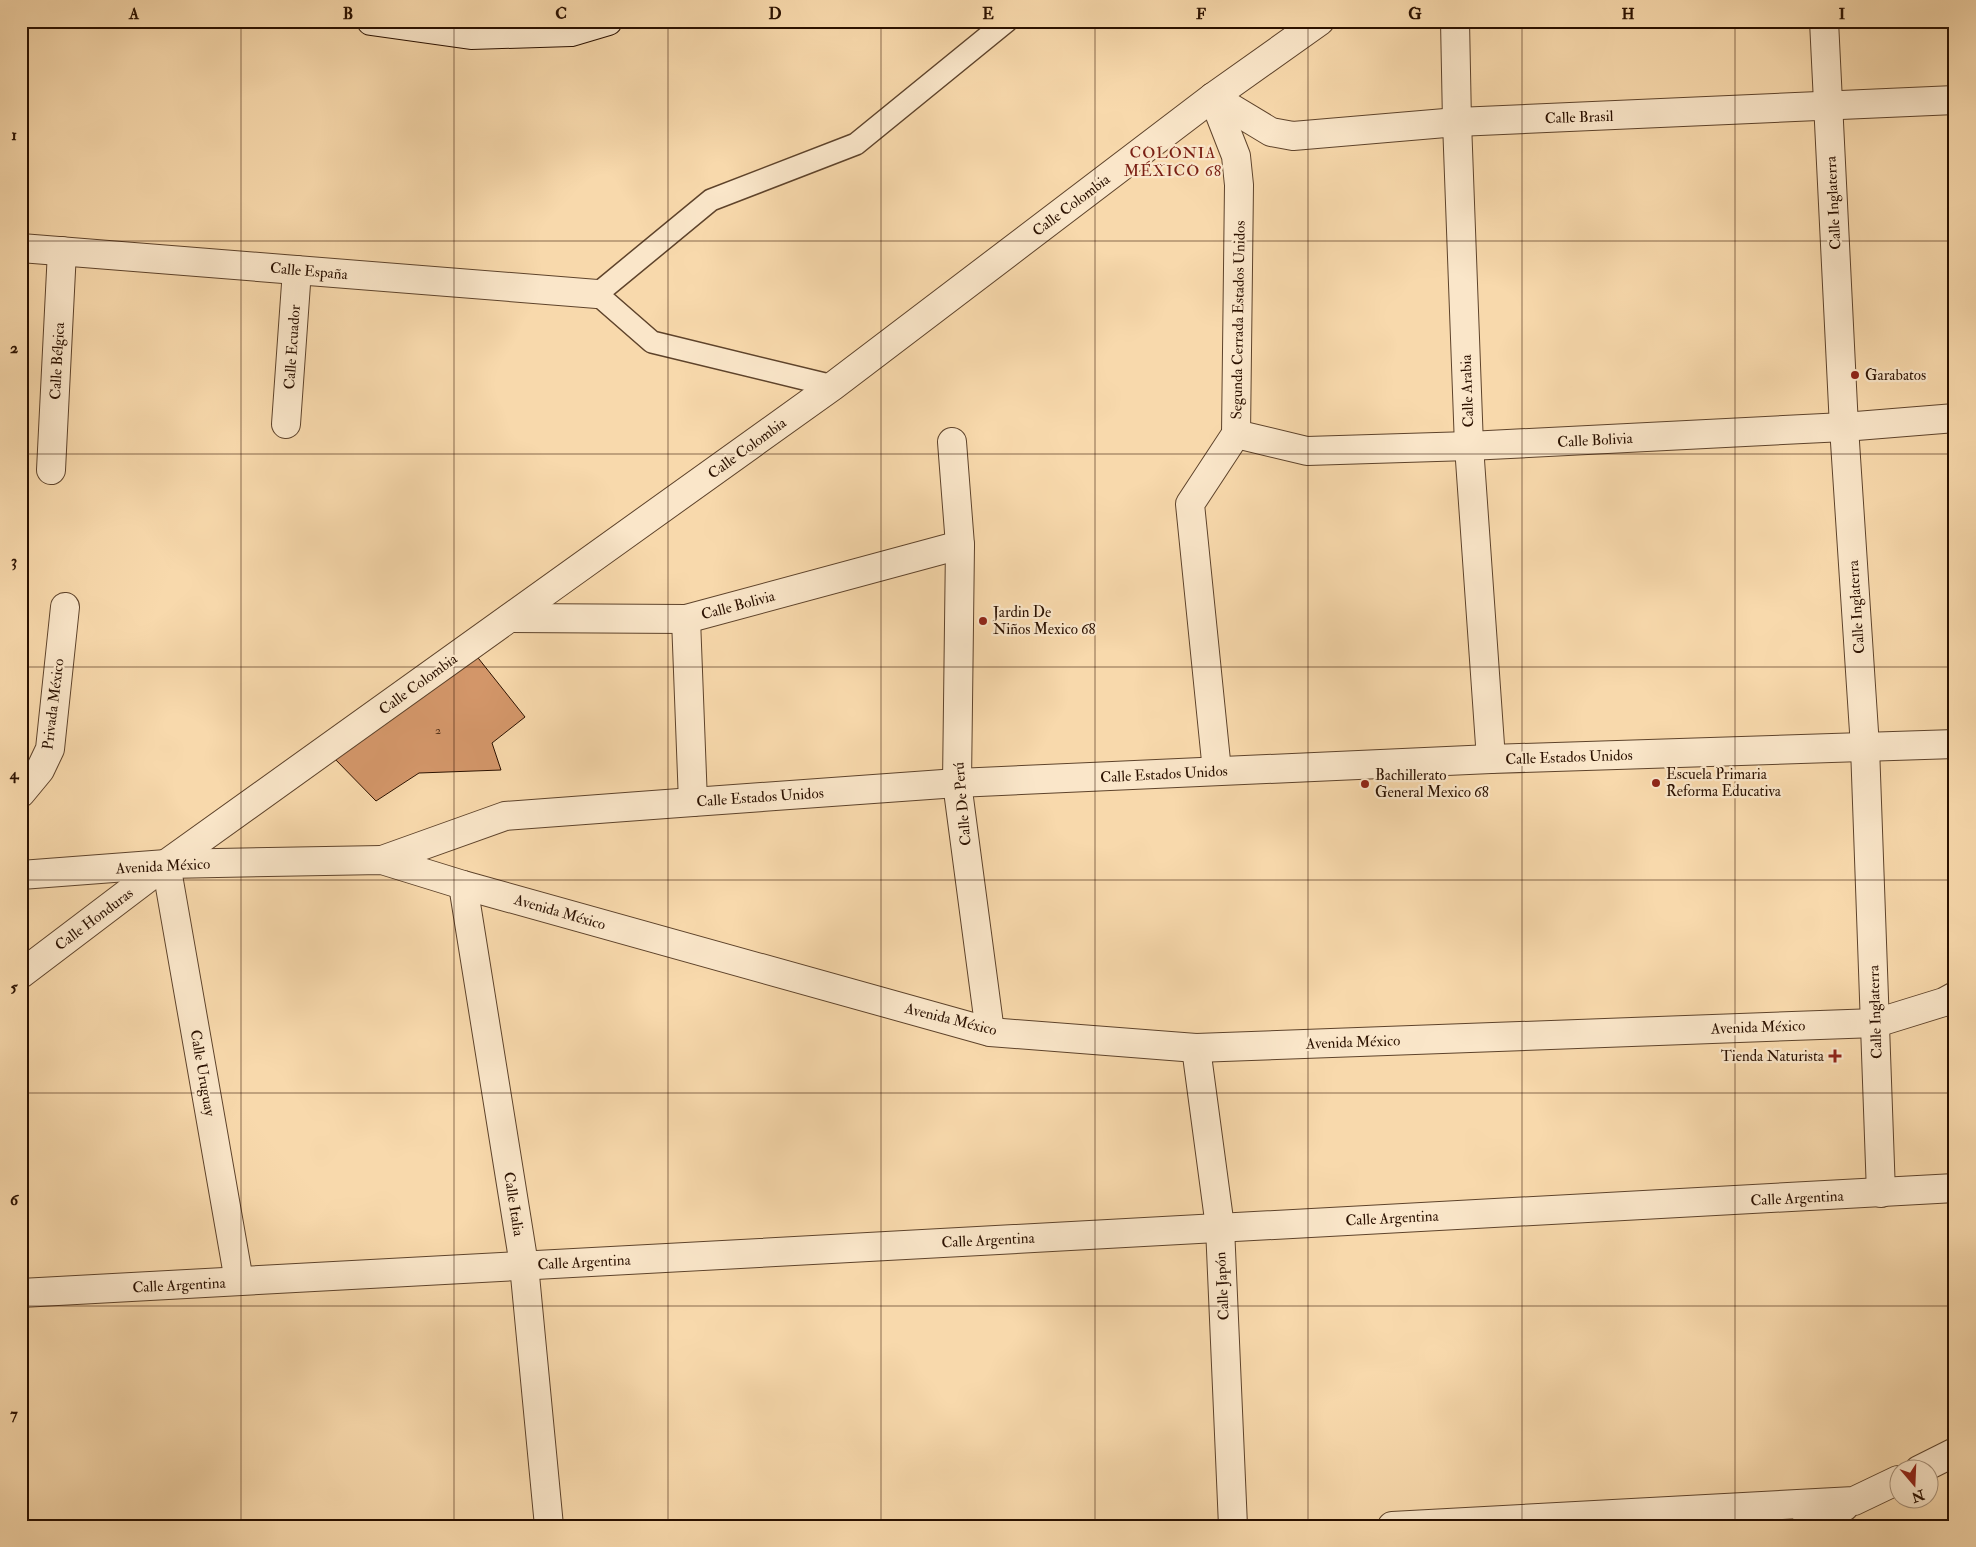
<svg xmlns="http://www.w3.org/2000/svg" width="1976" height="1547" viewBox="0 0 1976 1547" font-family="'IM FELL Double Pica',serif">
<rect width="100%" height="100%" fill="#f8d9ac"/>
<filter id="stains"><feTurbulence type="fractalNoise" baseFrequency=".004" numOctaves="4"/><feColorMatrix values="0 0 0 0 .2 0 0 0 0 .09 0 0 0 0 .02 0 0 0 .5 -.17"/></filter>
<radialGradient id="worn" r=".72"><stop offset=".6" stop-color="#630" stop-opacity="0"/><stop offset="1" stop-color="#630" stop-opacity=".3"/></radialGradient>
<path fill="#d4976a" stroke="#2b1100" d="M471,649L525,717L492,743L501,770L419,773L376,801L333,757Z"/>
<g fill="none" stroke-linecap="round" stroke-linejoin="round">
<g stroke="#5e432b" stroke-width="24">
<path id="pedestrian" d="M833,386L652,342L597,294L711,200L856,144L1007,21"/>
</g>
<g stroke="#5e432b" stroke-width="30">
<g id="minor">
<path d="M1455,21L1457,122L1469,446L1491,759"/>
<path d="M1824,21L1844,427L1865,747L1881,1193"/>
<path d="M1213,97L1271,132L1293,136L1457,122L1955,100"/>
<path d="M1213,97L1236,156L1239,185L1236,434L1190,504L1217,771"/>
<path d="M21,248L597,294"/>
<path d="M286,424L297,270"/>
<path d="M1236,434L1307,451L1469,446L1844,427L1955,418"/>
<path d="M952,442L960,545L957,783L990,1032"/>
<path d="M51,470L62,251"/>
<path d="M510,618L686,619L960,545"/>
<path d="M686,619L693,802"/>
<path d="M21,793L40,770L50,749L65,607"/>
<path d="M382,860L505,816L693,802L957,783L1491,759L1955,744"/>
<path d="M166,864L239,1281"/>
<path d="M463,885L524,1265L549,1526"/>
<path d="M21,974L166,864L833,386L1213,97L1320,21"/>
<path d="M1196,1048L1220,1227L1233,1526"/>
<path d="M21,1293L1955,1188"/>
<path d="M1919,1470L1955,1452"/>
<path d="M1392,1526L1854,1501L1898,1480"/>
<path d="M1805,1526L1844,1507"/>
</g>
</g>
<g stroke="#5e432b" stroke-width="30">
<path id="tertiary" d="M21,875L166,864L382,860L463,885L990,1032L1196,1048L1876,1023L1944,1002L1955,996"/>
</g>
<g stroke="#2b1100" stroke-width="30">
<path id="secondary" d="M371,21L471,35L571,32L608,21"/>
</g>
<use href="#pedestrian" stroke="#fae6c9" stroke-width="21"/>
<use href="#minor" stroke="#fae6c9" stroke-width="28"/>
<use href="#tertiary" stroke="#fae6c9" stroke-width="28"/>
<use href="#secondary" stroke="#fae6c9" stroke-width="28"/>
</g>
<path fill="none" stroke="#2b1100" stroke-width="1" stroke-opacity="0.55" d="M241,21V1526M454,21V1526M668,21V1526M881,21V1526M1095,21V1526M1308,21V1526M1522,21V1526M1735,21V1526M21,241H1955M21,454H1955M21,667H1955M21,880H1955M21,1093H1955M21,1306H1955"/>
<g fill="#8f2418" stroke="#fae6c9" stroke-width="2">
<circle cx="1855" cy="375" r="5"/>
<circle cx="983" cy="621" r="5"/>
<circle cx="1656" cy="783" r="5"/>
<circle cx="1365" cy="784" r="5"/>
<path d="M1832.5 1048.5h5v5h5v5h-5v5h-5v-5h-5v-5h5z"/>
</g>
<g text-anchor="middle" stroke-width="4.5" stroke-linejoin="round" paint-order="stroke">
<g font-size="12" fill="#55321a">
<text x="438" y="734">2</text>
</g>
<g font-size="15" fill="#2b1100" stroke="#fae6c9">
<text transform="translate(1579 117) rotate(-2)" y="5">Calle Brasil</text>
<text transform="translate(1833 203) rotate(-93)" y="5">Calle Inglaterra</text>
<text transform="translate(1071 205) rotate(-37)" y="5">Calle Colombia</text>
<text transform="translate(309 271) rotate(5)" y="5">Calle España</text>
<text transform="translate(1238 320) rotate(-89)" y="5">Segunda Cerrada Estados Unidos</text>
<text transform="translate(292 347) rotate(-86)" y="5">Calle Ecuador</text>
<text transform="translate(57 361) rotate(-87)" y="5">Calle Bélgica</text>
<text transform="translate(1467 391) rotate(-92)" y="5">Calle Arabia</text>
<text transform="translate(1595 440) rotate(-3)" y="5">Calle Bolivia</text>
<text transform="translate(747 448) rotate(-36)" y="5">Calle Colombia</text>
<text transform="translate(738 605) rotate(-15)" y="5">Calle Bolivia</text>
<text transform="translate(1856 607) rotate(-94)" y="5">Calle Inglaterra</text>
<text transform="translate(418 684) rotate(-36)" y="5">Calle Colombia</text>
<text transform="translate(53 704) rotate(-83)" y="5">Privada México</text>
<text transform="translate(1569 757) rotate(-2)" y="5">Calle Estados Unidos</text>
<text transform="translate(1164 774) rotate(-3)" y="5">Calle Estados Unidos</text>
<text transform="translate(760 797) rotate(-4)" y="5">Calle Estados Unidos</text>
<text transform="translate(962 804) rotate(-95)" y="5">Calle De Perú</text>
<text transform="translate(163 866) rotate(-3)" y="5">Avenida México</text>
<text transform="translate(560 912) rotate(16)" y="5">Avenida México</text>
<text transform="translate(94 919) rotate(-37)" y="5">Calle Honduras</text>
<text transform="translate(1875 1012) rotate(-92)" y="5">Calle Inglaterra</text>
<text transform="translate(951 1019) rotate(14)" y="5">Avenida México</text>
<text transform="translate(1758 1027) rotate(-2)" y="5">Avenida México</text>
<text transform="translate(1353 1042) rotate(-2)" y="5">Avenida México</text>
<text transform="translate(203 1073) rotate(80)" y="5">Calle Uruguay</text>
<text transform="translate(1797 1198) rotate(-3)" y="5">Calle Argentina</text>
<text transform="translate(514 1204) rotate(81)" y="5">Calle Italia</text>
<text transform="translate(1392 1218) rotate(-3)" y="5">Calle Argentina</text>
<text transform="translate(988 1240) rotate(-3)" y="5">Calle Argentina</text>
<text transform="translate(584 1262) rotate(-3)" y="5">Calle Argentina</text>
<text transform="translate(179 1285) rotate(-3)" y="5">Calle Argentina</text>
<text transform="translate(1222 1286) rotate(-93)" y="5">Calle Japón</text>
</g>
<g font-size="15" fill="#2b1100" stroke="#fae6c9" text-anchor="start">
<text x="1865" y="380">Garabatos</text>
<text x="993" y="617">Jardin De<tspan x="993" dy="17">Niños Mexico 68</tspan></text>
<text x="1666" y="779">Escuela Primaria<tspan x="1666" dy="17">Reforma Educativa</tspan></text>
<text x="1375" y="780">Bachillerato<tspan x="1375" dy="17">General Mexico 68</tspan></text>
<text x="1824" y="1061" text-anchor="end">Tienda Naturista</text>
</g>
<g font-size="16" letter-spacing="1" fill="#7a1f14" stroke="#fae6c9">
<text x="1173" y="158">COLONIA<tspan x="1173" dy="18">MÉXICO 68</tspan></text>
</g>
</g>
<rect width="1976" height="1547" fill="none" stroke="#f8d9ac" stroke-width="55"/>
<g transform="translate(1914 1484) rotate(161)"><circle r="24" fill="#fae6c9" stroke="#a79179"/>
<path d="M0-4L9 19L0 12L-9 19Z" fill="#8f2418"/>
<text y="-8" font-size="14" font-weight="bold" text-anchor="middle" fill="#2b1100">N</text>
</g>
<rect x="28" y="28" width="1920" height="1492" fill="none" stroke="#2b1100" stroke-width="2"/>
<g font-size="16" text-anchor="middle" font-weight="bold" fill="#2b1100">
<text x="134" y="19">A</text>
<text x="348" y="19">B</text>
<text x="561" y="19">C</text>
<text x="775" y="19">D</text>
<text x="988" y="19">E</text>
<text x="1201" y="19">F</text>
<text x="1415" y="19">G</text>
<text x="1628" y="19">H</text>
<text x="1842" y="19">I</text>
<text x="14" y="140">1</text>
<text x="14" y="353">2</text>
<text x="14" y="566">3</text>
<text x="14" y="779">4</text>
<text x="14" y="992">5</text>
<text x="14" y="1205">6</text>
<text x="14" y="1419">7</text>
</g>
<rect width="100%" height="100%" filter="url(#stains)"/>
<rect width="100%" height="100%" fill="url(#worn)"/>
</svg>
